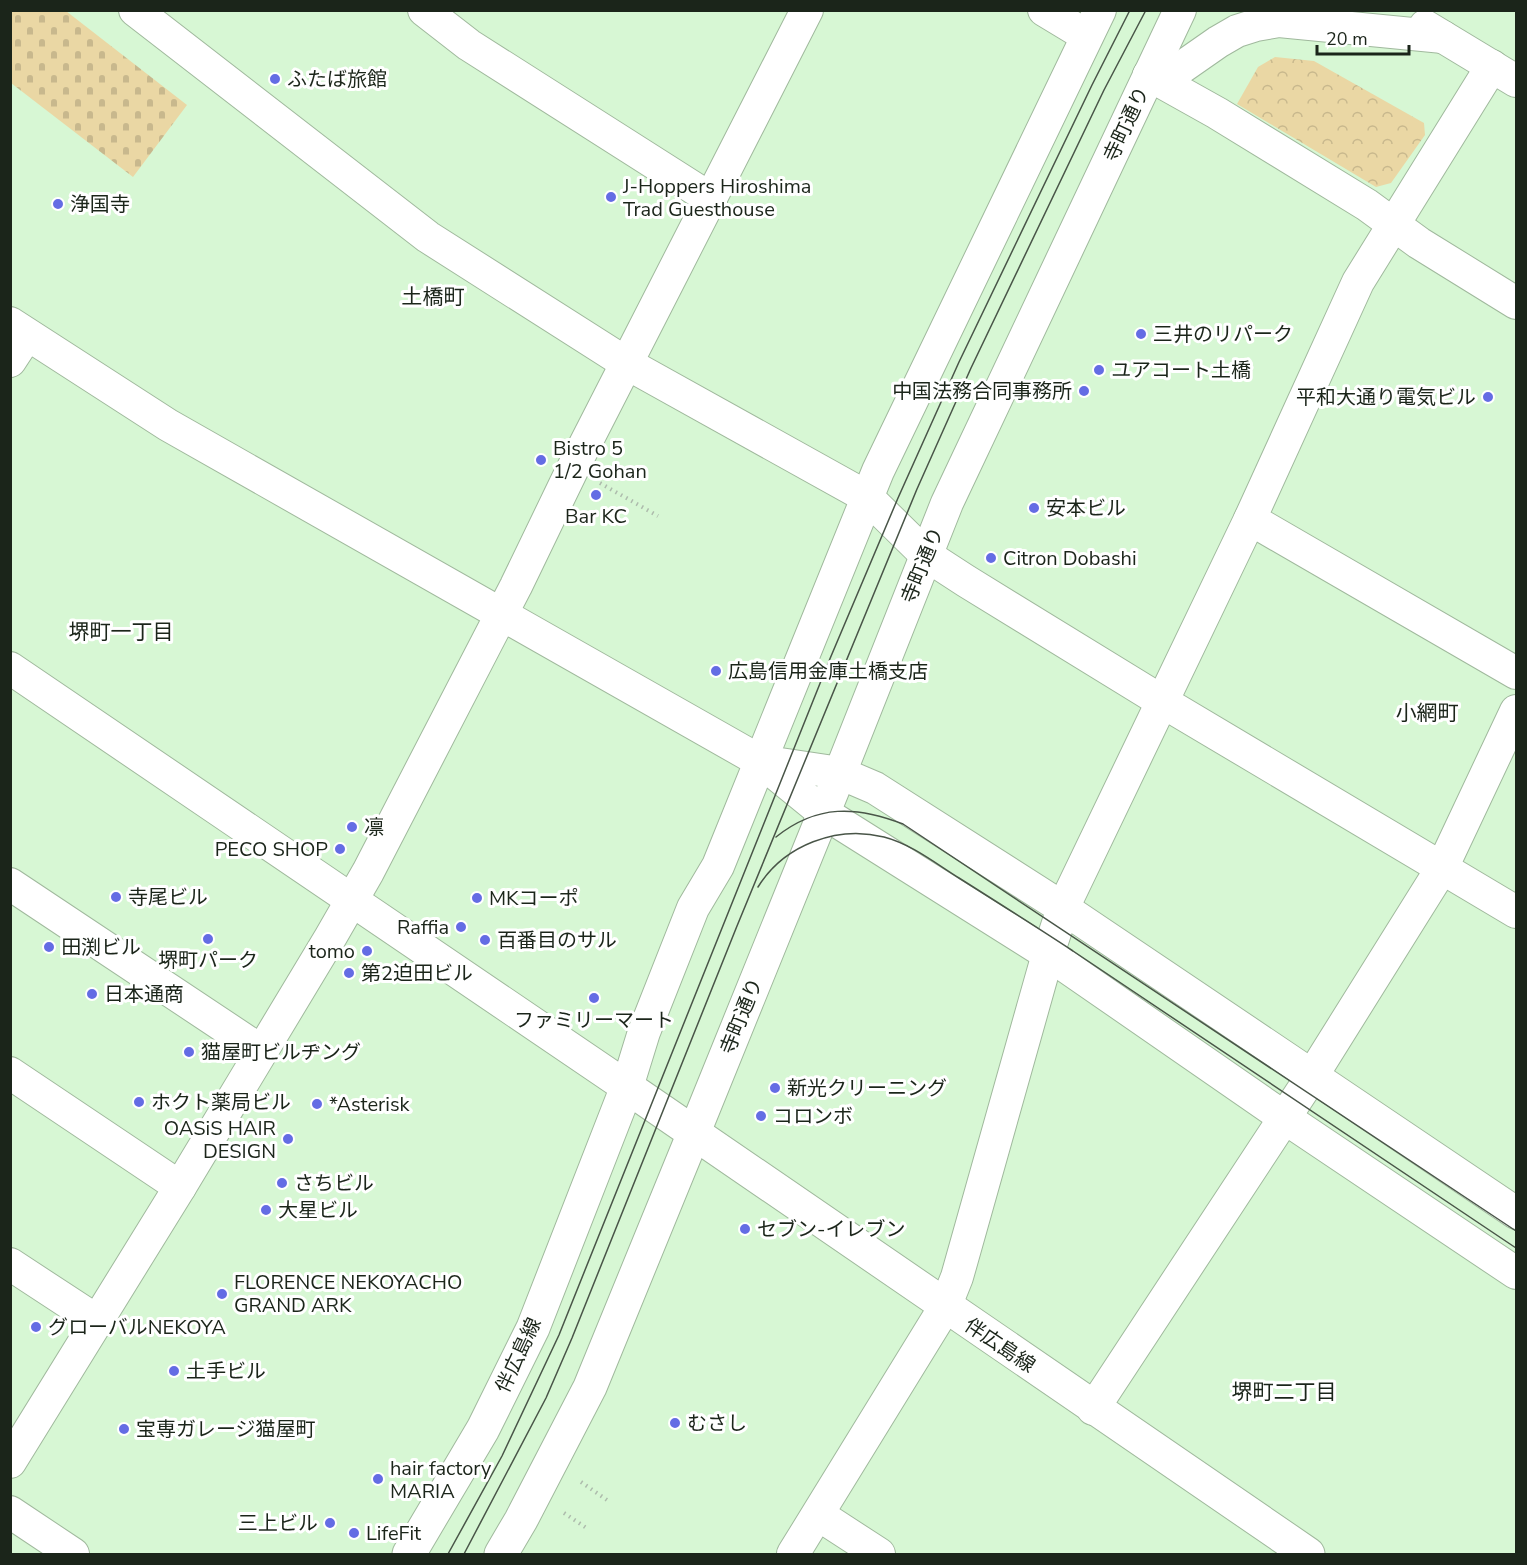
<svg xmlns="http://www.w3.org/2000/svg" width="1527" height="1565" viewBox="0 0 1527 1565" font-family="'Nunito Sans','Noto Sans JP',sans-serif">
<defs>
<pattern id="forest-crowns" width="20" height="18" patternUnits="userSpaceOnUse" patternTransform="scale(1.5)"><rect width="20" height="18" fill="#ead7a4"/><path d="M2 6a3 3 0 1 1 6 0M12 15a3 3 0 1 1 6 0" fill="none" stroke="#c8b88d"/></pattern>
<pattern id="cemetery-stones" width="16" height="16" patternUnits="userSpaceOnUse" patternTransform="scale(1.5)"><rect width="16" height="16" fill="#ead7a4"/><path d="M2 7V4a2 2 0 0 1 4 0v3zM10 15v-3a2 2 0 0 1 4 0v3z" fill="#c8b88d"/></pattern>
</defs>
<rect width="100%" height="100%" fill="#edfdec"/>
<rect fill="#d7f7d4" x="11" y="11" width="1505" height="1543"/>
<path fill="url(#forest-crowns)" d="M1275,57L1314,61L1424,123L1425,135L1391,183L1376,187L1237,104L1258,67Z"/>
<path fill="url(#cemetery-stones)" d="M10,11H66L187,105L133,177L11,83Z"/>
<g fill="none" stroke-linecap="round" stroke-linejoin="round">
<g stroke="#a0b99d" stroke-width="34">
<g id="minor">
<path d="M135,10L428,237L626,363L867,497L926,555L966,581L1163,702L1516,912"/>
<path d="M424,10L469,45L711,199"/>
<path d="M1044,10L1087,36"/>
<path d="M1425,26L1516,81"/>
<path d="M1149,75L1217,113L1367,205L1419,243L1516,303"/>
<path d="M1149,75L1175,72L1218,42L1237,31L1256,25L1279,21L1443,37"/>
<path d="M10,323L168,425L760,761L824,813L1048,954L1285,1118L1516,1273"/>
<path d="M10,361L27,335"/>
<path d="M1250,519L1516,673"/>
<path d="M10,668L627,1087L644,1032L693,908L718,866L878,471L1100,10"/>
<path d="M760,761L840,773L875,788L1063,908L1516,1213"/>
<path d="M10,884L261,1051"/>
<path d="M10,1073L180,1187"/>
<path d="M694,1133L840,773L947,503L1180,10"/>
<path d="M10,1264L97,1321"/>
<path d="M1093,1409L1312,1076L1442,868L1516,711"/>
<path d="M10,1462L180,1187L330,938L368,872L516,586L573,468L807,10"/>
<path d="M10,1512L73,1554"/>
<path d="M819,1515L879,1554"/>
<path d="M793,1554L945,1307L957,1277L1048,954L1063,908L1250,519L1358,282L1492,66"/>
</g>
</g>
<g stroke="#a0b99d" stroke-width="35">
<g id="major">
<path d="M409,1554L483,1429L533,1328L627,1087L1308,1554"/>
<path d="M501,1554L521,1520L590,1387L694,1133"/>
</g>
</g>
<g stroke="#adbbac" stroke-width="4" stroke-dasharray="1.5 4.5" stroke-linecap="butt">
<path d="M600,483L658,516"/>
<path d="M581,1482L607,1500"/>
<path d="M564,1513L588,1529"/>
</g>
<use href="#minor" stroke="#fff" stroke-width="32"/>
<use href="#major" stroke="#fff" stroke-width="33"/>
<g stroke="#495548" stroke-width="1.5">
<path d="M776,837C817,804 857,806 903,824L1516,1231"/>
<path d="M758,887C784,845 837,825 884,837C911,844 935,863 959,878C997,902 1035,926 1073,951C1221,1050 1369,1149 1516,1248"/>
<path d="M448,1554L502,1456L559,1335L829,661L898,498L959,362L1092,85L1130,10"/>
<path d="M464,1554L546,1398L572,1338L737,926L917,489L971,368L1104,90L1146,10"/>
</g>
</g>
<g fill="#646ce4" stroke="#fff" stroke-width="2">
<circle cx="275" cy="79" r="6"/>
<circle cx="611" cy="197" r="6"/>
<circle cx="58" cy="204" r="6"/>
<circle cx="1141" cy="334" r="6"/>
<circle cx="1099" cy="370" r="6"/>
<circle cx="1084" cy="391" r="6"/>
<circle cx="1488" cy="397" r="6"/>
<circle cx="541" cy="460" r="6"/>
<circle cx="596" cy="495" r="6"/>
<circle cx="1034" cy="508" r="6"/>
<circle cx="991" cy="558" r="6"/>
<circle cx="716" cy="671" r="6"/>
<circle cx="352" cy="827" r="6"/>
<circle cx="340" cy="849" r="6"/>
<circle cx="116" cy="897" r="6"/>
<circle cx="477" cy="898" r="6"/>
<circle cx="461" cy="927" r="6"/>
<circle cx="208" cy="939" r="6"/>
<circle cx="485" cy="940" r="6"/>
<circle cx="49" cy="947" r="6"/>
<circle cx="367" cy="951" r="6"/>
<circle cx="349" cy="973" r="6"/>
<circle cx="92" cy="994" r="6"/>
<circle cx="594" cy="998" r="6"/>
<circle cx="189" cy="1052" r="6"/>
<circle cx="775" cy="1088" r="6"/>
<circle cx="139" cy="1102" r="6"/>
<circle cx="317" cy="1104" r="6"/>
<circle cx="761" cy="1116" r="6"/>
<circle cx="288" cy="1139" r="6"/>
<circle cx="282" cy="1183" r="6"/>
<circle cx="266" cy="1210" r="6"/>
<circle cx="745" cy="1229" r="6"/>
<circle cx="222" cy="1294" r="6"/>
<circle cx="36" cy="1327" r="6"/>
<circle cx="174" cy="1371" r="6"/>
<circle cx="675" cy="1423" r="6"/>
<circle cx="124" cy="1429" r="6"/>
<circle cx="378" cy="1479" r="6"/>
<circle cx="330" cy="1523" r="6"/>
<circle cx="354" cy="1533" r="6"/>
</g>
<g text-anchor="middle" stroke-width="6" stroke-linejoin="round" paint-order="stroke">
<g font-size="20" fill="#1b251a" stroke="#fff" text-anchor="start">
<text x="287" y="86">ふたば旅館</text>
<text x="623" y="193">J-Hoppers Hiroshima<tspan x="623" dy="23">Trad Guesthouse</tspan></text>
<text x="70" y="211">浄国寺</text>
<text x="1153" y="341">三井のリパーク</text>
<text x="1111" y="377">ユアコート土橋</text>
<text x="1072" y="398" text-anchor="end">中国法務合同事務所</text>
<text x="1476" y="404" text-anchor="end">平和大通り電気ビル</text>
<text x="553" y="455">Bistro 5<tspan x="553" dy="23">1/2 Gohan</tspan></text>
<text x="1046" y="515">安本ビル</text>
<text x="596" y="523" text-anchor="middle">Bar KC</text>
<text x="1003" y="565">Citron Dobashi</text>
<text x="728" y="678">広島信用金庫土橋支店</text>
<text x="364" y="834">凛</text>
<text x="328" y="856" text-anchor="end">PECO SHOP</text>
<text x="128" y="904">寺尾ビル</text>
<text x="489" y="905">MKコーポ</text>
<text x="449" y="934" text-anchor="end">Raffia</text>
<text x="497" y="947">百番目のサル</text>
<text x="61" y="954">田渕ビル</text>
<text x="355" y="958" text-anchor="end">tomo</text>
<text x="208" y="967" text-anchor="middle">堺町パーク</text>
<text x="361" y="980">第2迫田ビル</text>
<text x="104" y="1001">日本通商</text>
<text x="594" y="1027" text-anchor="middle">ファミリーマート</text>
<text x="201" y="1059">猫屋町ビルヂング</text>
<text x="787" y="1095">新光クリーニング</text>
<text x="151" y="1109">ホクト薬局ビル</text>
<text x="329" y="1111">*Asterisk</text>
<text x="773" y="1123">コロンボ</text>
<text x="276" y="1135" text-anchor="end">OASiS HAIR<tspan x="276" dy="23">DESIGN</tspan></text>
<text x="294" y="1190">さちビル</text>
<text x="278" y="1217">大星ビル</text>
<text x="757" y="1236">セブン-イレブン</text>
<text x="234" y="1289">FLORENCE NEKOYACHO<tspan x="234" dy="23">GRAND ARK</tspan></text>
<text x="48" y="1334">グローバルNEKOYA</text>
<text x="186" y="1378">土手ビル</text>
<text x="687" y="1430">むさし</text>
<text x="136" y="1436">宝専ガレージ猫屋町</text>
<text x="390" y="1475">hair factory<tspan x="390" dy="23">MARIA</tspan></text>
<text x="318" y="1530" text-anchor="end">三上ビル</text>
<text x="366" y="1540">LifeFit</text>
</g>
<g font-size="20" fill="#1b251a" stroke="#fff">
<text transform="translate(1126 124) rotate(-65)" y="7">寺町通り</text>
<text transform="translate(922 565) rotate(-68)" y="7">寺町通り</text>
<text transform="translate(741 1016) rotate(-68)" y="7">寺町通り</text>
<text transform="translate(1000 1345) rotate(34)" y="7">伴広島線</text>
<text transform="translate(518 1355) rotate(-65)" y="7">伴広島線</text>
</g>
<g font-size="21" fill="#1b251a" stroke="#fff">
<text x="433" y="304">土橋町</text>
<text x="121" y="639">堺町一丁目</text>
<text x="1427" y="720">小網町</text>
<text x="1284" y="1399">堺町二丁目</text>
</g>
</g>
<rect width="1527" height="1565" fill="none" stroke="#1b251a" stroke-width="24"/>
<path d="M1317 45v9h92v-9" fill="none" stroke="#1b251a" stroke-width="3"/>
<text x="1326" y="45" font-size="18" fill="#1b251a" stroke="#ffffff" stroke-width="4.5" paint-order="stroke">20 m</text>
</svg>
